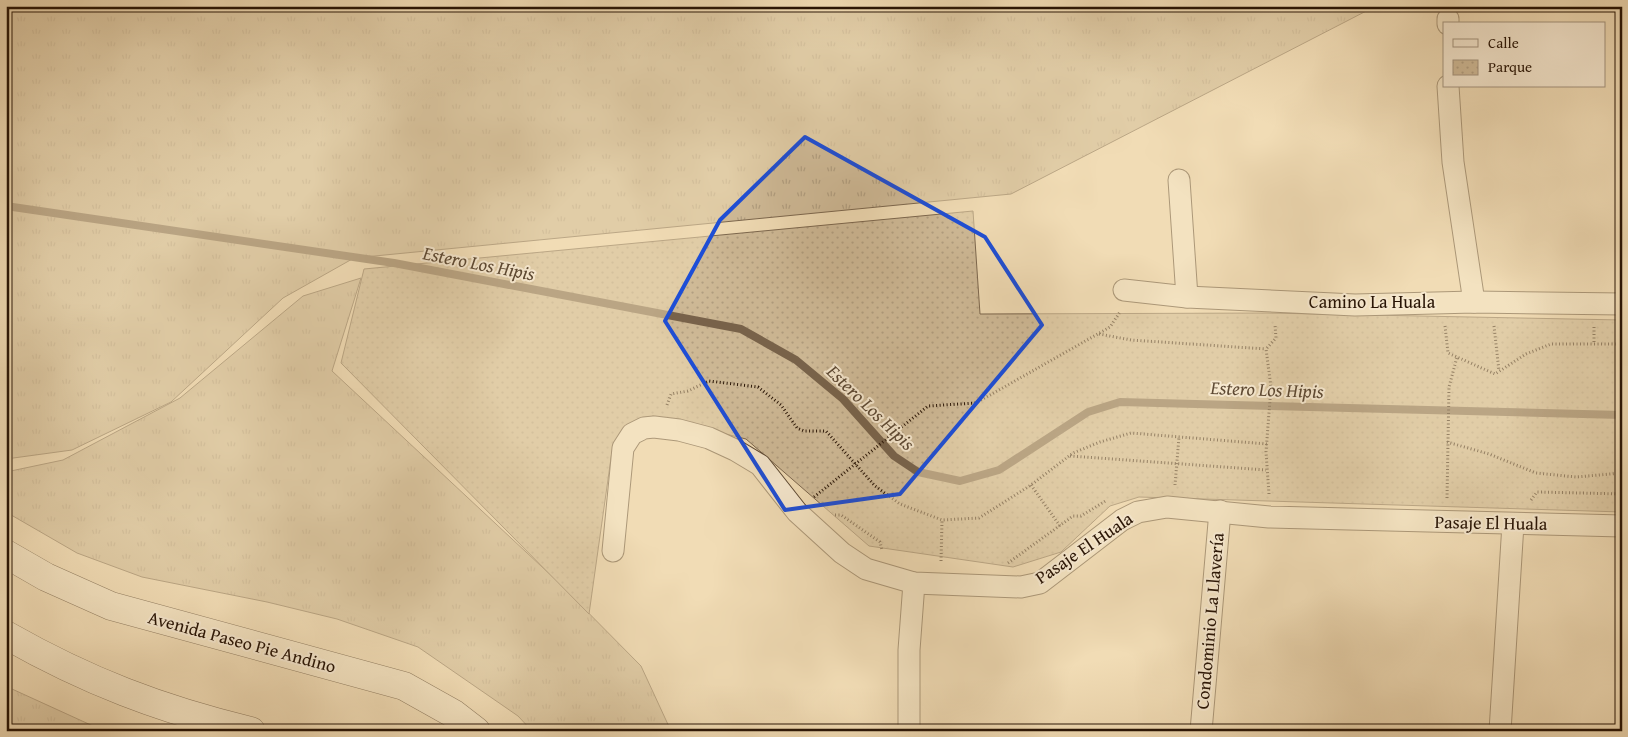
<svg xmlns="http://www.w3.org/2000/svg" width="1628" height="737" viewBox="0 0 1628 737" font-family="'Gentium Book Plus',serif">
<defs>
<pattern id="grass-tufts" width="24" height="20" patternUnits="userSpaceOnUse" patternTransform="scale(1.25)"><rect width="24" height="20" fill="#cfba97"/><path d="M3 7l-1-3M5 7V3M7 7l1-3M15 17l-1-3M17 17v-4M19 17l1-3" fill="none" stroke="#b29f81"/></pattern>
<pattern id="park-dots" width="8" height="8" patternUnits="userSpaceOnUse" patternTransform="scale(1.25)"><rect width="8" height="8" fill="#cfba97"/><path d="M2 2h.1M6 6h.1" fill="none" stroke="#b29f81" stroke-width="1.8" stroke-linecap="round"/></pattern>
</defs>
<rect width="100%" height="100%" fill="#f1dcb5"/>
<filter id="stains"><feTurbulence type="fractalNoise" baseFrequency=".004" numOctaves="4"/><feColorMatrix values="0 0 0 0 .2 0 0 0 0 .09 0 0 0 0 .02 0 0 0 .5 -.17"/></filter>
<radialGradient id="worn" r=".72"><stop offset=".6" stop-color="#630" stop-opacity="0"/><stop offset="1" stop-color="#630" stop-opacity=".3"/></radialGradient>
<g fill="url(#grass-tufts)" stroke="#7c674e">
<path d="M6,6H1376L1011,194L354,258L283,298L171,402L72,450L6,459Z"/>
<path d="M361,278L332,371L556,580L641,666L671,731H532L518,716L418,647L337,619L267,602L142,577L77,553L6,512V472L63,460L180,398L303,296Z"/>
<path d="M6,685L12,689L104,731H6Z"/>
</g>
<path fill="url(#park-dots)" stroke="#7c674e" d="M973,211L980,314L1267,313L1622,320V512L1139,497L1110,506L1061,552L1013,567L869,546L746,439L653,416L630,424L612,451L589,614L341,363L364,269Z"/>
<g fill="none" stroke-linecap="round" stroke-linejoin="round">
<path stroke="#78634b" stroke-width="8" d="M6,206L394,263L741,329L796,360L843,399L894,456L918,472L960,481L999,470L1088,412L1120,402L1622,415"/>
<g stroke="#5a4631" stroke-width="23">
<g id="street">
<path d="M1448,19V24"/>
<path d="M1448,86L1453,162L1474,302"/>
<path d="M1179,180L1187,297"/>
<path d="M1124,290L1187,297L1355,305L1474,302L1622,304"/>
<path d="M613,551L623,448L632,434L644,428L654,427L679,430L709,438L735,450L760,465L797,512L842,553L866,569L914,583L1021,587L1040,583L1122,520L1138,512L1167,507L1269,517L1622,526"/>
<path d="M909,731V650L914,583"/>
<path d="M1201,731L1220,511"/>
<path d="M1500,731L1513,524"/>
</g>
</g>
<g stroke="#281405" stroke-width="29">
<g id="secondary">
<path d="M6,554L46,577L111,606L404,686L454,714L476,731"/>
<path d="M6,635C87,681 160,709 251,731"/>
</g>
</g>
<g stroke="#281405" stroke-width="3" stroke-dasharray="1 2.5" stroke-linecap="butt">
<path d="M1445,326L1448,353L1495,374L1526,354L1551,344H1622"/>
<path d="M1494,326L1499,371"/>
<path d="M1594,327V343"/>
<path d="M1099,334L1131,340L1266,349"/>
<path d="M667,405L671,394L688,391L709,381L758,387L781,405L797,428L804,431H826L875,486L900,504L942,520L979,518L1031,485L1073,453L1100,442L1131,433L1267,444"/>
<path d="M1447,442L1489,454L1536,473L1576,477L1622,473"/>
<path d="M1070,456L1266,470"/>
<path d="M1031,485L1060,526"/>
<path d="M1175,485L1179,437"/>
<path d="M1269,494L1266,452L1271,387L1266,349L1276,338L1275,325"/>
<path d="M814,497L928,406L976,403L1110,327L1120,312"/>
<path d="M1447,498L1449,387L1457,357"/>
<path d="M1531,500L1537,492L1622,494"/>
<path d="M835,515H841L880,542L882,550"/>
<path d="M941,561L942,520"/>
<path d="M1008,563L1073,516H1081L1107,500"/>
</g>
<use href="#street" stroke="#f6e8cf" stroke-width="21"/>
<use href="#secondary" stroke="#f6e8cf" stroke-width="28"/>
</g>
<path d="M0 0H1628V737H0ZM805,137L985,237L1042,325L900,494L785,510L665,321L720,220Z" fill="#f1dcb5" fill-opacity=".55" fill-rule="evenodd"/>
<path fill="none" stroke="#1d4ed8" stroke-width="4" stroke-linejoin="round" d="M805,137L985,237L1042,325L900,494L785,510L665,321L720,220Z"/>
<g text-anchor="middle" stroke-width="4" stroke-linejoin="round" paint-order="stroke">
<g font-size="18" fill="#281405" stroke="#f6e8cf">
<text x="1372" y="308">Camino La Huala</text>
<text transform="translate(1491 523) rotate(1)" y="6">Pasaje El Huala</text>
<text transform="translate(1084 548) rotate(-34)" y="6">Pasaje El Huala</text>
<text transform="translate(1210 621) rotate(-85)" y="6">Condominio La Llavería</text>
<text transform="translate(242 642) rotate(15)" y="6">Avenida Paseo Pie Andino</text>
</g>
<g font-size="19" font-style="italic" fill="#5d4933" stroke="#f6e8cf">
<text transform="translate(479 263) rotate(11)" y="7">Estero Los Hipis</text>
<text transform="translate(1267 389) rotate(2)" y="7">Estero Los Hipis</text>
<text transform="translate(871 407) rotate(44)" y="7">Estero Los Hipis</text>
</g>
</g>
<rect width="1628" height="737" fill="none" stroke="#f1dcb5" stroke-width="25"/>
<rect x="8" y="8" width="1613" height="722" fill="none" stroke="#281405" stroke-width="2.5"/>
<rect x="12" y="12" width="1603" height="712" fill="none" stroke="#281405"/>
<rect x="1443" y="22" width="162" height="65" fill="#f6e8cf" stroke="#a4937e"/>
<rect x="1453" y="39" width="25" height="8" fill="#f6e8cf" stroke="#a4937e"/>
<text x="1488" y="48" font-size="15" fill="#281405">Calle</text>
<rect x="1453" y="60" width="25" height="15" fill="url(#park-dots)" stroke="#a4937e"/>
<text x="1488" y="72" font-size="15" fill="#281405">Parque</text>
<rect width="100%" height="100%" filter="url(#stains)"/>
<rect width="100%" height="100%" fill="url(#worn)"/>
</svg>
